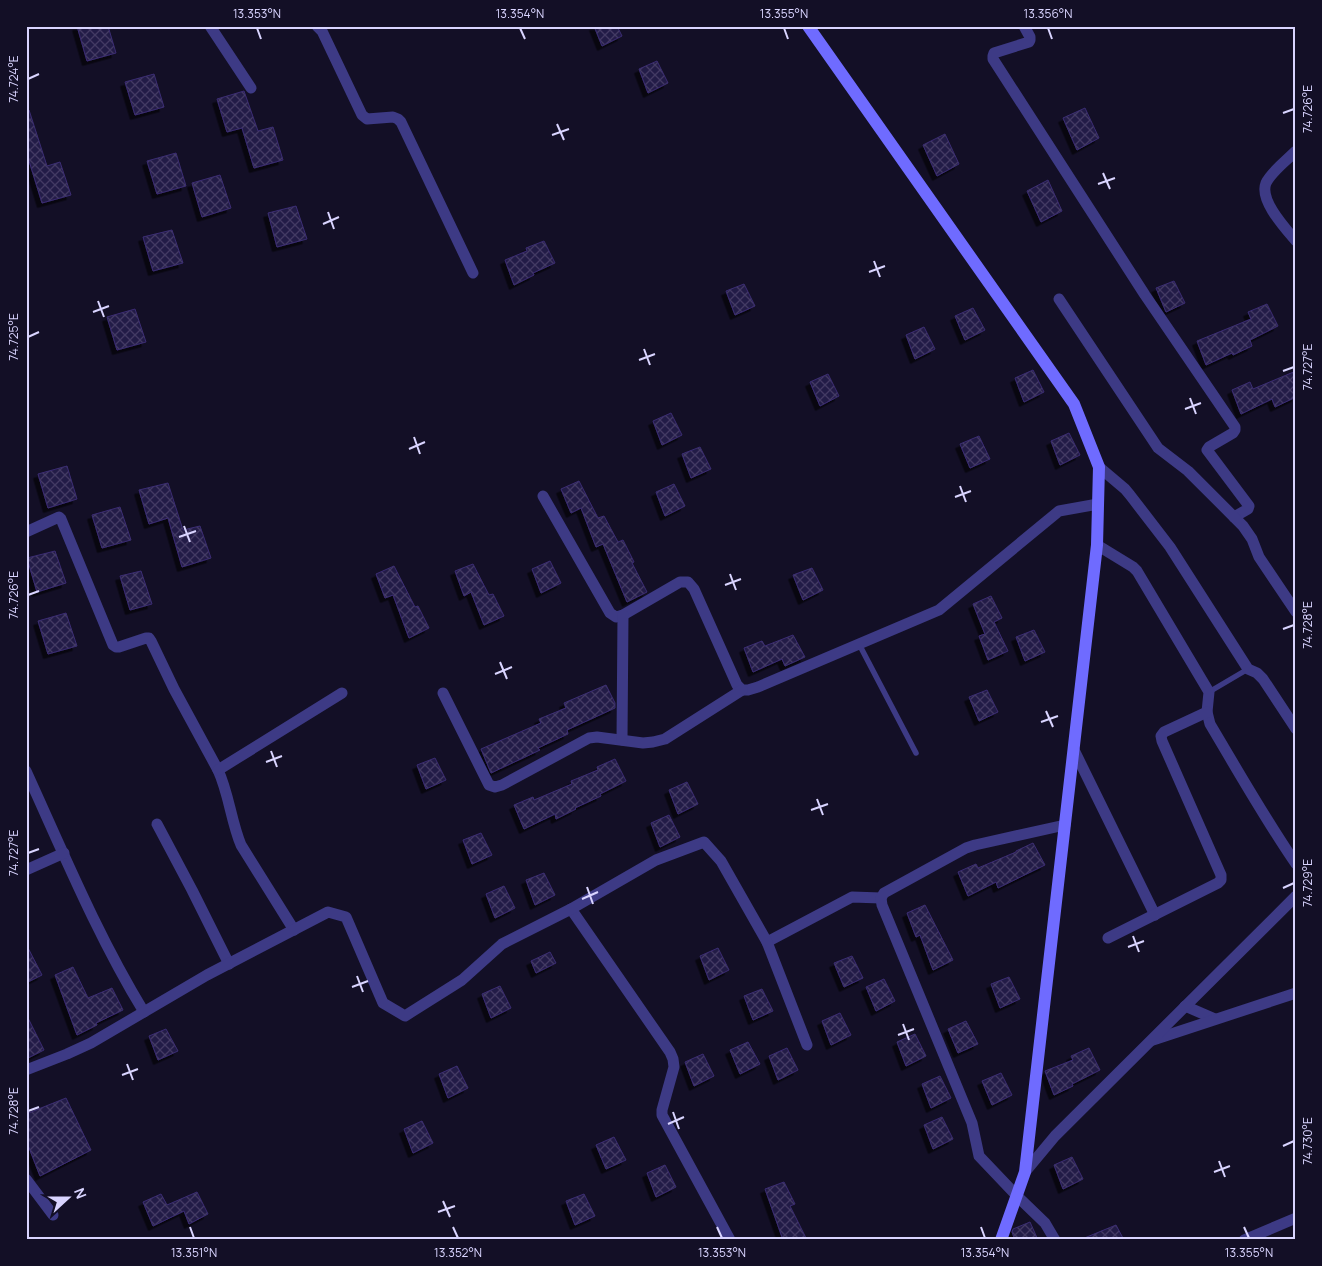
<svg xmlns="http://www.w3.org/2000/svg" width="1322" height="1266" viewBox="0 0 1322 1266" font-family="Manrope,sans-serif">
<defs>
<pattern id="building-cross-hatch" width="8" height="8" patternUnits="userSpaceOnUse" patternTransform="scale(1.25)"><rect width="8" height="8" fill="#241b47"/><path d="M0 0l8 8M0 8l8-8" fill="none" stroke="#433b63"/></pattern>
<filter id="shadow"><feDropShadow dx="-4.5" dy="4.5" stdDeviation="0" flood-color="#0009"/></filter>
</defs>
<rect width="100%" height="100%" fill="#130f26"/>
<g fill="url(#building-cross-hatch)" stroke="#3b2d73" filter="url(#shadow)">
<path d="M77,26H108L116,53L87,61Z"/>
<path d="M594,26H617L622,36L602,46Z"/>
<path d="M657,61L668,83L648,93L639,69Z"/>
<path d="M154,74L164,107L135,115L125,82Z"/>
<path d="M244,91L258,131L273,127L283,160L254,168L242,128L227,132L217,99Z"/>
<path d="M1085,108L1099,138L1077,150L1063,118Z"/>
<path d="M29,110L47,166L60,162L71,195L42,203L26,151V111Z"/>
<path d="M945,134L959,164L937,176L923,145Z"/>
<path d="M176,153L186,186L157,194L147,161Z"/>
<path d="M220,175L231,208L202,217L192,183Z"/>
<path d="M1048,180L1062,211L1041,222L1027,191Z"/>
<path d="M296,206L307,239L277,247L268,213Z"/>
<path d="M172,230L183,263L153,271L143,237Z"/>
<path d="M544,241L555,263L533,273L534,275L514,285L505,260L527,251L526,248Z"/>
<path d="M1174,281L1185,303L1166,312L1156,288Z"/>
<path d="M744,284L755,306L735,315L726,291Z"/>
<path d="M1267,304L1278,326L1250,340L1252,346L1233,355L1232,353L1206,365L1197,341L1251,319L1248,312Z"/>
<path d="M973,308L985,330L965,340L955,316Z"/>
<path d="M135,309L146,342L117,350L107,317Z"/>
<path d="M924,327L935,349L915,359L906,335Z"/>
<path d="M1033,370L1044,392L1024,402L1015,378Z"/>
<path d="M1296,371V397L1275,407L1272,399L1241,414L1232,390L1250,382L1253,389Z"/>
<path d="M828,374L839,396L820,406L810,382Z"/>
<path d="M671,413L682,435L662,445L653,421Z"/>
<path d="M1069,433L1080,455L1060,465L1051,441Z"/>
<path d="M979,436L990,459L970,468L960,444Z"/>
<path d="M700,447L711,469L691,478L682,454Z"/>
<path d="M67,466L77,499L48,508L38,474Z"/>
<path d="M579,481L598,518L604,516L618,542L623,540L634,562L632,563L647,592L627,602L603,544L596,547L581,508L571,513L561,489Z"/>
<path d="M168,483L183,530L200,526L211,558L182,567L168,518L149,524L139,490Z"/>
<path d="M674,484L685,506L665,516L656,492Z"/>
<path d="M120,507L131,540L102,548L92,515Z"/>
<path d="M55,551L66,583L37,592L27,558Z"/>
<path d="M550,561L561,583L541,593L532,569Z"/>
<path d="M473,564L489,595L493,594L504,616L484,625L471,592L464,596L455,571Z"/>
<path d="M394,566L415,607L418,606L429,628L409,638L393,595L385,598L376,574Z"/>
<path d="M812,568L823,590L803,600L793,575Z"/>
<path d="M141,571L152,604L130,610L120,576Z"/>
<path d="M991,596L1002,618L994,622L1008,651L988,660L979,636L985,634L973,604Z"/>
<path d="M66,613L77,646L48,654L38,621Z"/>
<path d="M1034,630L1045,652L1025,661L1016,637Z"/>
<path d="M793,635L805,657L785,666L782,659L753,672L744,648L762,641L765,646Z"/>
<path d="M606,685L615,703V708L567,730L568,734L538,748L540,750L491,773L481,749L541,723L539,719L566,708L564,703Z"/>
<path d="M987,690L998,712L979,721L969,697Z"/>
<path d="M435,758L446,780L426,789L417,765Z"/>
<path d="M615,759L626,781L600,794L601,796L575,808L576,809L556,819L555,814L524,829L514,805L533,797L534,800L572,784L571,781L598,770L597,767Z"/>
<path d="M687,782L698,804L678,814L669,790Z"/>
<path d="M669,815L680,837L660,847L651,823Z"/>
<path d="M481,833L492,855L472,864L463,840Z"/>
<path d="M1033,843L1045,865L998,888L996,882L968,896L958,872L976,864L978,868L1016,852V851Z"/>
<path d="M544,873L555,895L535,905L526,880Z"/>
<path d="M504,886L515,908L495,918L486,894Z"/>
<path d="M925,905L953,960L933,970L920,935L916,937L907,913Z"/>
<path d="M26,944L42,975L26,983Z"/>
<path d="M718,948L729,970L709,980L700,956Z"/>
<path d="M550,952L556,963L536,973L531,961Z"/>
<path d="M852,956L863,978L844,987L834,963Z"/>
<path d="M73,967L88,998L112,988L123,1010L96,1023L97,1025L77,1035L55,975Z"/>
<path d="M1009,977L1020,999L1000,1008L991,984Z"/>
<path d="M884,979L895,1001L876,1011L866,987Z"/>
<path d="M500,986L511,1008L491,1018L482,994Z"/>
<path d="M762,989L773,1011L753,1020L744,996Z"/>
<path d="M840,1013L851,1035L831,1045L822,1021Z"/>
<path d="M26,1014L44,1050L26,1059Z"/>
<path d="M966,1021L978,1044L958,1053L948,1029Z"/>
<path d="M166,1029L178,1051L158,1060L149,1036Z"/>
<path d="M915,1034L926,1056L906,1066L897,1042Z"/>
<path d="M748,1042L760,1064L740,1074L730,1050Z"/>
<path d="M787,1048L798,1070L778,1080L769,1056Z"/>
<path d="M1089,1048L1100,1070L1072,1084L1073,1086L1054,1095L1045,1071L1073,1060L1071,1056Z"/>
<path d="M703,1054L714,1076L694,1086L685,1062Z"/>
<path d="M457,1066L468,1088L448,1098L439,1074Z"/>
<path d="M1001,1073L1012,1095L992,1105L982,1081Z"/>
<path d="M940,1076L951,1098L931,1108L922,1084Z"/>
<path d="M66,1098L91,1150L40,1176L26,1140V1114Z"/>
<path d="M942,1117L953,1139L933,1149L924,1125Z"/>
<path d="M422,1121L433,1143L413,1153L404,1129Z"/>
<path d="M614,1137L626,1160L606,1169L596,1145Z"/>
<path d="M1072,1157L1083,1179L1063,1189L1054,1165Z"/>
<path d="M665,1165L676,1187L656,1197L647,1173Z"/>
<path d="M784,1182L795,1204L790,1206L807,1240H783L765,1189Z"/>
<path d="M197,1192L208,1214L189,1224L184,1211L153,1226L143,1202L161,1194L167,1205Z"/>
<path d="M584,1194L595,1216L575,1225L566,1201Z"/>
<path d="M1030,1222L1038,1240H1015L1012,1232L1013,1229Z"/>
<path d="M1116,1225L1124,1240H1082V1239Z"/>
</g>
<g fill="none" stroke-linecap="round" stroke-linejoin="round">
<g stroke="#3d3a85" stroke-width="5.5">
<path d="M859,644L916,753"/>
<path d="M1209,692L1248,669"/>
</g>
<g stroke="#3d3a85" stroke-width="11">
<path d="M210,26L251,88"/>
<path d="M317,26L322,31L362,115L367,119L393,117L398,119L401,122L473,273"/>
<path d="M1024,26L1030,37V40L1029,42L994,53L993,56V59L1145,295L1235,427V430L1233,433L1209,447L1207,450L1249,506L1248,509L1234,517"/>
<path d="M1296,151C1287,160 1271,172 1266,183C1259,200 1285,228 1296,241"/>
<path d="M1059,299L1158,448L1188,471L1243,526L1252,539L1259,557L1296,612"/>
<path d="M1099,467L1125,489L1130,495L1170,547L1248,669L1257,673L1263,679L1296,729"/>
<path d="M543,496L610,613L616,617L623,615L680,582H688L694,589L737,685L742,690H748L758,687L939,610L1059,511L1098,504"/>
<path d="M26,532L59,517L61,519L113,645L116,647H119L146,638H149L151,641L174,689L218,770C229,794 231,821 241,845L294,930"/>
<path d="M1097,545L1133,567L1137,571L1209,692L1207,712L1210,724C1238,771 1265,819 1296,864"/>
<path d="M443,693L489,785L495,787L502,785L589,738L597,737L643,743L653,742L665,739L742,690"/>
<path d="M622,740L623,615"/>
<path d="M1074,750L1155,915"/>
<path d="M218,770L342,693"/>
<path d="M26,771C63,852 97,935 144,1012"/>
<path d="M157,824L192,890L229,964"/>
<path d="M26,870L64,853"/>
<path d="M571,909L670,1052L673,1059L674,1067L662,1110V1115L730,1240"/>
<path d="M1108,938L1218,883L1221,880V875L1162,741L1161,736L1164,732L1207,712"/>
<path d="M767,942L852,897L881,898"/>
<path d="M1185,1006L1215,1019"/>
<path d="M1153,1040L1296,993"/>
<path d="M26,1070L67,1054L91,1043L207,975L328,912L346,917L383,1003L405,1016L462,980L502,944L571,909L656,860L704,842L721,861L767,942L807,1045"/>
<path d="M1025,1172L1055,1136L1296,896"/>
<path d="M26,1179L53,1215"/>
<path d="M1055,1240L1045,1223L1017,1196L979,1156L972,1123L882,905L881,898L884,893L966,848L975,845L1065,825"/>
<path d="M1244,1240L1296,1218"/>
</g>
<path stroke="#6f6bff" stroke-width="12" d="M808,26L1074,404L1099,467L1097,545L1025,1172L1001,1240"/>
</g>
<path fill="none" stroke="#d9d4ff" stroke-width="2" d="M257,28L261,39M520,28L525,39M784,28L788,39M1048,28L1052,39M28,79L39,74M1283,113L1294,109M557,124L564,140M552,135L569,129M1103,173L1110,189M1098,184L1115,178M328,212L334,229M323,224L339,217M874,261L880,277M869,272L885,266M98,301L104,317M93,312L109,306M28,337L39,332M644,349L650,365M639,360L655,354M1283,371L1294,367M1190,398L1196,414M1185,409L1201,403M414,437L420,454M409,449L425,442M960,486L966,502M955,497L971,491M184,526L190,542M179,537L196,531M730,574L736,590M725,585L741,579M28,595L39,591M1283,629L1294,625M500,662L507,679M495,674L512,667M1046,711L1053,727M1041,722L1058,716M271,751L277,767M266,762L282,756M817,799L823,815M811,810L828,804M28,853L39,849M587,887L593,904M1283,888L1294,883M582,899L598,892M1133,936L1139,952M1128,947L1144,941M357,976L363,992M352,987L368,981M903,1024L909,1040M898,1035L914,1029M127,1064L133,1080M122,1075L138,1069M28,1111L39,1107M673,1112L679,1129M668,1124L684,1117M1283,1146L1294,1141M1219,1161L1225,1177M1214,1172L1230,1166M443,1201L450,1217M438,1212L455,1206M190,1227L194,1238M453,1227L458,1238M717,1227L722,1238M981,1227L985,1238M1244,1227L1249,1238"/>
<rect width="1322" height="1266" fill="none" stroke="#130f26" stroke-width="55"/>
<g transform="translate(68 1198) rotate(69)" stroke="#130f26" stroke-width="4" paint-order="stroke">
<path d="M0-4L9 19L0 12L-9 19Z" fill="#d9d4ff"/>
<text y="-8" font-size="14" font-weight="bold" text-anchor="middle" fill="#d9d4ff">N</text>
</g>
<rect x="28" y="28" width="1266" height="1210" fill="none" stroke="#d9d4ff" stroke-width="2"/>
<g font-size="12" text-anchor="middle" fill="#d9d4ff">
<text x="257" y="18">13.353°N</text>
<text x="520" y="18">13.354°N</text>
<text x="784" y="18">13.355°N</text>
<text x="1048" y="18">13.356°N</text>
<text transform="translate(14 79) rotate(-90)" y="4">74.724°E</text>
<text transform="translate(1308 109) rotate(-90)" y="4">74.726°E</text>
<text transform="translate(14 337) rotate(-90)" y="4">74.725°E</text>
<text transform="translate(1308 367) rotate(-90)" y="4">74.727°E</text>
<text transform="translate(14 595) rotate(-90)" y="4">74.726°E</text>
<text transform="translate(1308 625) rotate(-90)" y="4">74.728°E</text>
<text transform="translate(14 853) rotate(-90)" y="4">74.727°E</text>
<text transform="translate(1308 883) rotate(-90)" y="4">74.729°E</text>
<text transform="translate(14 1111) rotate(-90)" y="4">74.728°E</text>
<text transform="translate(1308 1141) rotate(-90)" y="4">74.730°E</text>
<text x="194" y="1257">13.351°N</text>
<text x="458" y="1257">13.352°N</text>
<text x="722" y="1257">13.353°N</text>
<text x="985" y="1257">13.354°N</text>
<text x="1249" y="1257">13.355°N</text>
</g>
</svg>
